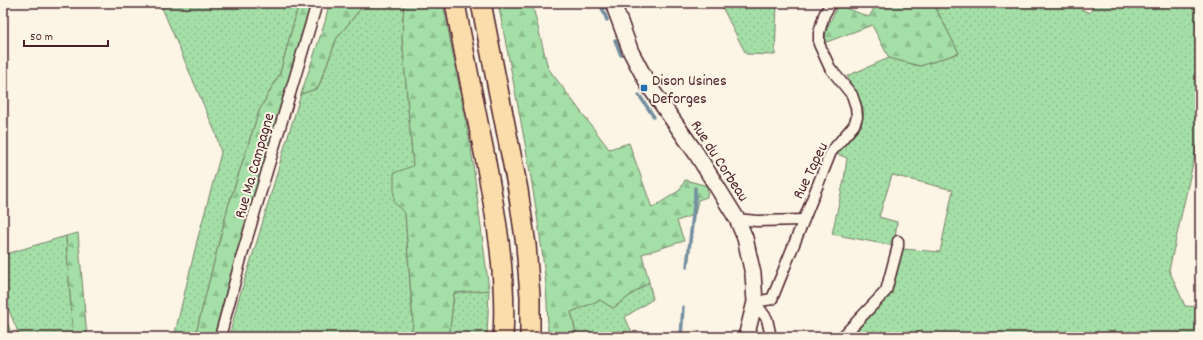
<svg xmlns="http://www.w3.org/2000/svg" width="1203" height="340" viewBox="0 0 1203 340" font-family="Dekko,sans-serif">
<defs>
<pattern id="grass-dots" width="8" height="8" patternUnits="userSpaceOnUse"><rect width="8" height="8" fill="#a3dfa6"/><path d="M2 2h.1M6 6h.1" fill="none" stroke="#8ebf8f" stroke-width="1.8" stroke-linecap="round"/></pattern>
<pattern id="forest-firs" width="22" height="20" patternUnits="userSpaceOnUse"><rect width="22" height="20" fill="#a3dfa6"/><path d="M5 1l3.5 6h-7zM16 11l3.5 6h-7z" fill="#8ebf8f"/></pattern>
</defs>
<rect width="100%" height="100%" fill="#fcf5e5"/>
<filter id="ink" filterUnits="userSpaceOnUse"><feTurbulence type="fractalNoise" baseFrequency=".025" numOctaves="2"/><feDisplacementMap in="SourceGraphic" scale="8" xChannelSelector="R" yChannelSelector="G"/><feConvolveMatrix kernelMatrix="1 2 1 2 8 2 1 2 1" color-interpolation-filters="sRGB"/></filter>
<g filter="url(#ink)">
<g fill="url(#grass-dots)" stroke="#767f68">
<path d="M160,3H299L280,73L259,111L228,207L195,337H174L197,241L221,153L216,134Z"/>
<path d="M365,3H404L402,37L413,166L405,214L413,323L411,337H229L238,301L258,238L284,149L301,94L318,88L337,38Z"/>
<path d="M720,3H777L775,55L746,54Z"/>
<path d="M933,3H1067L1090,13L1094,3H1200V132L1169,270L1185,306L1200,307V337H851L889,290L903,249L940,252L953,190L892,175L879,217L897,222L894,246L832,234L844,180L847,158L837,154L861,127L864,110L847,76L889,58L920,66L959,53Z"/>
<path d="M66,236L73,337H20L3,296V255Z"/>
<path d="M649,282L653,299L625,317L634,337H577L571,312L600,300L613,308Z"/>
<path d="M489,290L487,337H449L454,293Z"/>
</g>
<g fill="url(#forest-firs)" stroke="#767f68">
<path d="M299,3H313L274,138L236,257L214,337H195L228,207L259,111L280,73Z"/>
<path d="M329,3H365L337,38L318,88L301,94L325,22Z"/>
<path d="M404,3H443L471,148L489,290L454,293L449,337H411L413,323L405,214L394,202V173L413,166L402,37Z"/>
<path d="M498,3H532L548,68L609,149L629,143L652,208L680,190L685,180L708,186L707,197L698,200L695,214L677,221L684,241L642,254L649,282L613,308L600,300L571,312L577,337H548C548,320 547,302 546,285C536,190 516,97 498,3Z"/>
<path d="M877,3H933L959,53L920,66L889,58L872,25L824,43L827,28L838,5L869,17Z"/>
<path d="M78,233L87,337H73L66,236Z"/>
</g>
<path fill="#a3dfa6" stroke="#767f68" d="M3,313L13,337H3Z"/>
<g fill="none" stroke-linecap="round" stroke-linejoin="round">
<g stroke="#738ea1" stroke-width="3.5">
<path d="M601,5L607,20"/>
<path d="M615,40L621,55"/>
<path d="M639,95L654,117"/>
<path d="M687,267L695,198V188"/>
<path d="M681,337L683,307"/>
</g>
<g stroke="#4a1f2b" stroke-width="13">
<g id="street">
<path d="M737,219L757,221L803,220"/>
<path d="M220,337L242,255L317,3"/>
<path d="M771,337L767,319L755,302L772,299L831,152L854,125L857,117L856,107L852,95L830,68L819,44V33L824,15L831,3"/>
<path d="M842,337L886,291L898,246V241"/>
</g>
</g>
<g stroke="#4a1f2b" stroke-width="18">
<path id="secondary" d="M613,3L631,52L649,86L696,153L737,219L745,238L753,274L755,302L746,337"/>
</g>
<g stroke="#4a1f2b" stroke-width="22">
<g id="highway">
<path d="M455,3C464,51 473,99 483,147C495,209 507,273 503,337"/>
<path d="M481,3L518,190L526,245L530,296V337"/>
</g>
</g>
<use href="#street" stroke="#fcf5e5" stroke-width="10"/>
<use href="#secondary" stroke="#fcf5e5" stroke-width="15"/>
<use href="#highway" stroke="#fbddab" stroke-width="19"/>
</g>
</g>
<rect fill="#1f6fb2" stroke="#fcf5e5" stroke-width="1.5" x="640" y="84" width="8" height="8" rx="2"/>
<g text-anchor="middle" stroke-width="4" stroke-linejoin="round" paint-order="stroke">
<g font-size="16" fill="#4a1f2b" stroke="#fcf5e5" text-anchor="start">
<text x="652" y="85">Dison Usines<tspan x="652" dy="18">Deforges</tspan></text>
</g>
<g font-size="16" fill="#4a1f2b" stroke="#fcf5e5">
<text transform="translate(721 160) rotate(57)" y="6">Rue du Corbeau</text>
<text transform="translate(253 165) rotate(-74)" y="6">Rue Ma Campagne</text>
<text transform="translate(809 170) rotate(-64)" y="6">Rue Tapeu</text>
</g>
</g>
<rect width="1203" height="340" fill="none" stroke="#fcf5e5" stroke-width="16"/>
<rect x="8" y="8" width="1187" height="324" fill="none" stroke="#4a1f2b" stroke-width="1.5" filter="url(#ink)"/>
<path d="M24 40v6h84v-6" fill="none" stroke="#4a1f2b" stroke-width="2"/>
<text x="30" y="40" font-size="12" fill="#4a1f2b" stroke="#fcf5e5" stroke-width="3" paint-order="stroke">50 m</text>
</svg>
